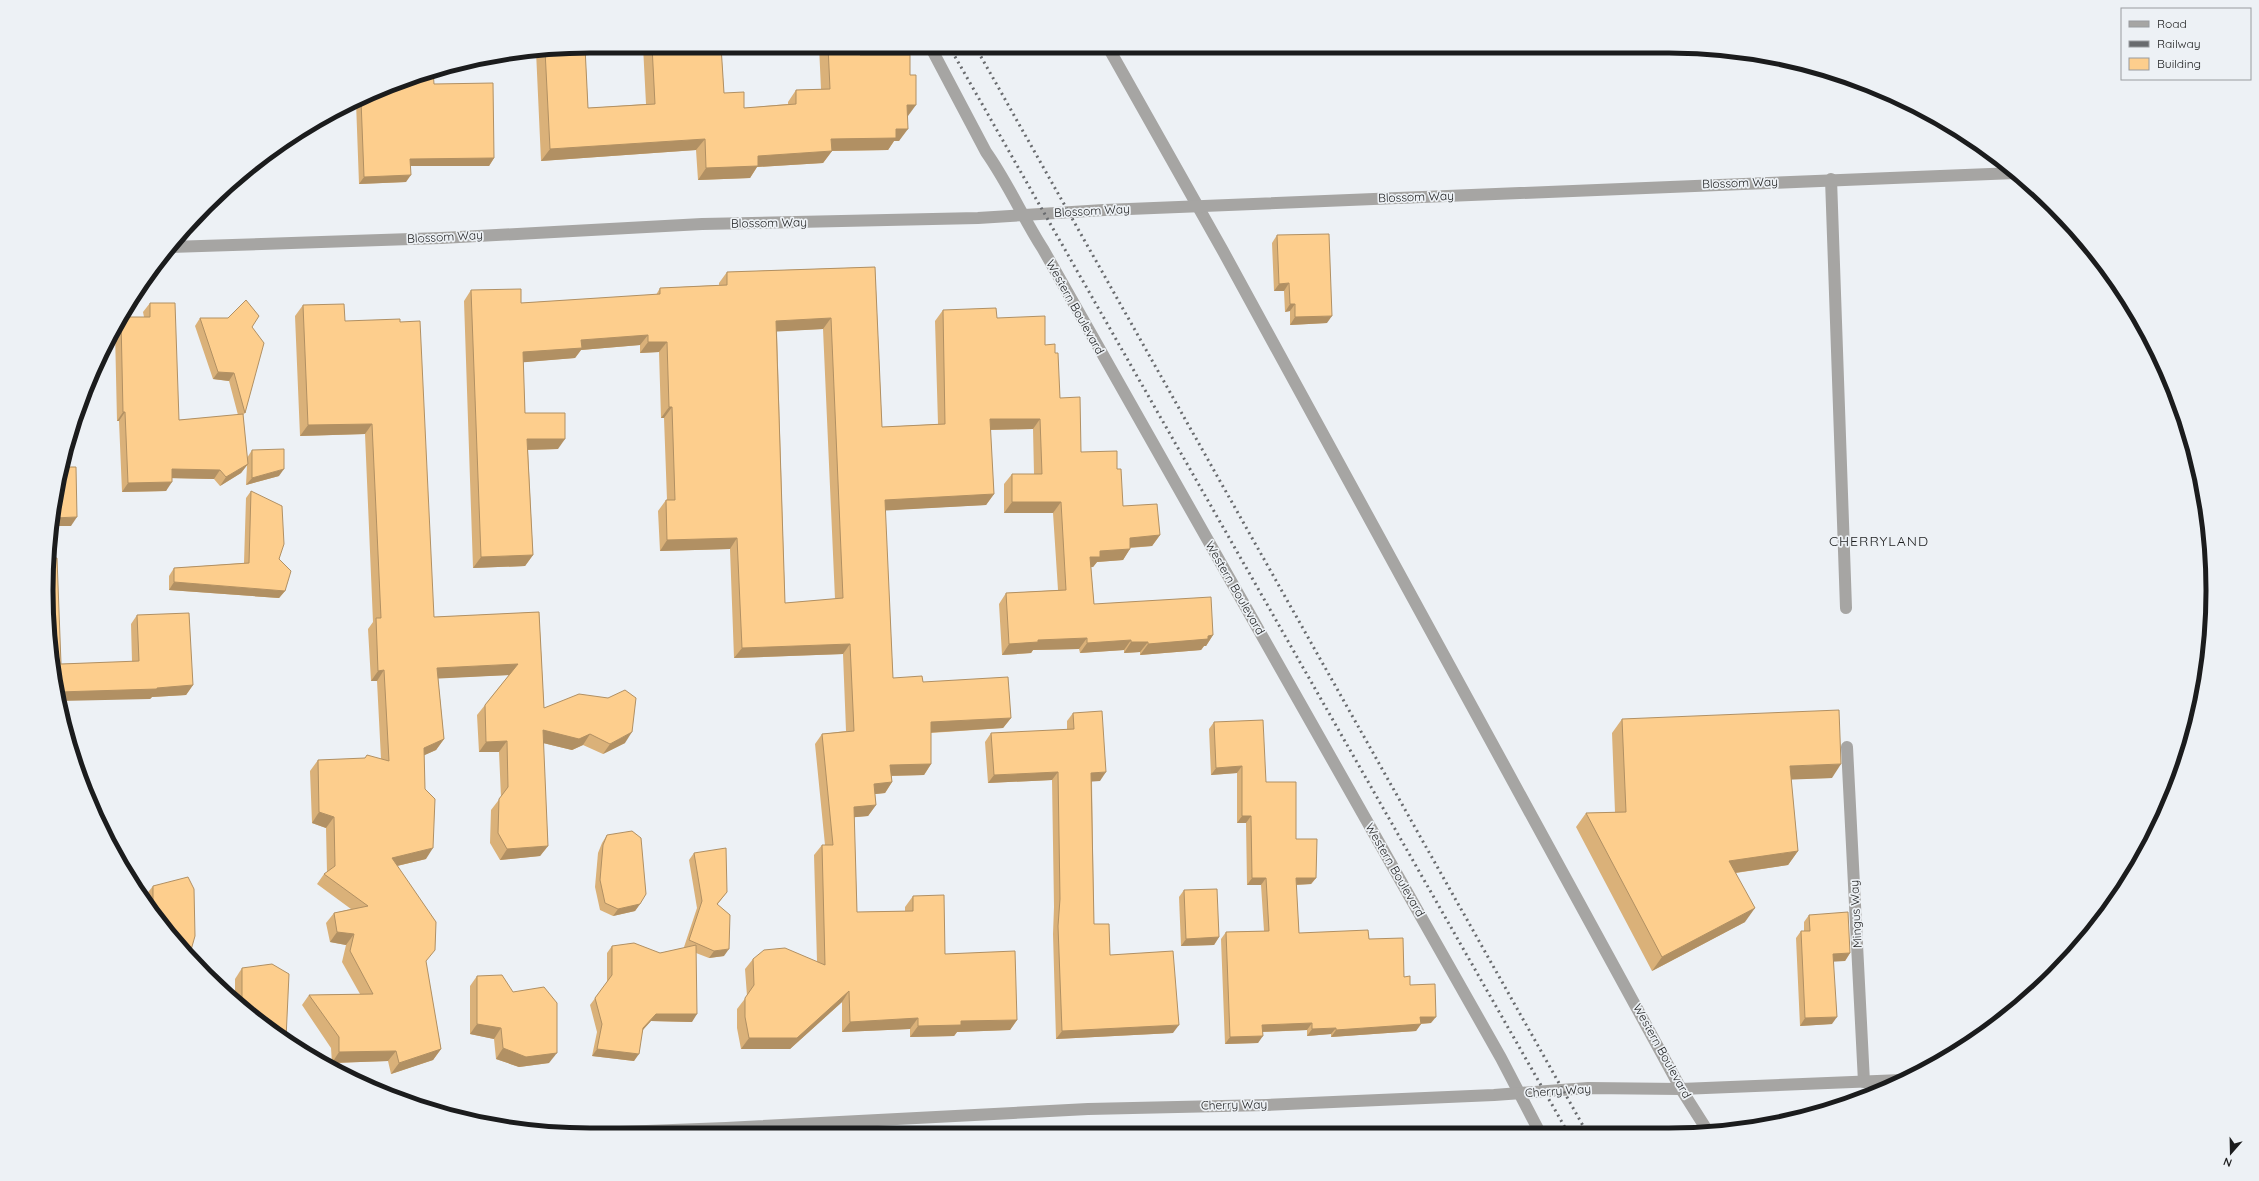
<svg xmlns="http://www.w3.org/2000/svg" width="2259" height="1181" viewBox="0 0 2259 1181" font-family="Quicksand,sans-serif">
<rect width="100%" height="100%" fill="#edf1f5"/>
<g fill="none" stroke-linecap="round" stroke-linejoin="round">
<g stroke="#a6a5a3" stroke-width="12">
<path d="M930,46L986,152C1008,183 1023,218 1043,249L1501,1058L1539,1131"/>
<path d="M1108,47L1223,251L1681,1089L1707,1130"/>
<path d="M1831,179L1846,608"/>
<path d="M170,247L441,238L702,224L978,218L1104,210L2015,173"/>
<path d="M1847,747L1864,1082"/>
<path d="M567,1134L726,1128L1088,1109L1267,1105L1494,1095L1588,1088L1681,1089L1902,1080"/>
</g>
<g stroke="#696b6e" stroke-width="3" stroke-dasharray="2 4" stroke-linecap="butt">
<path d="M949,46L1567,1131"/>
<path d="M975,46L1586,1131"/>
</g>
</g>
<g fill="#dab179" fill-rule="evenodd">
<path d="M643,46H721L724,93L744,108L788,104V102L796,90L821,89L819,46H859L860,55L908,116H907L899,141H894L888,150L832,151L823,163L757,167L750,178L698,180L696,150L541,161L536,51L585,47L588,108L646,104Z"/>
<path d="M415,75L434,84L494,158L489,166H410L406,182L359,184L356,102Z"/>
<path d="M1277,235L1327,323L1290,325V311L1285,312L1284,291H1274L1272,243Z"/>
<path d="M875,267L882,427L938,424L935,321L943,310L997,318L1045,345L1055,353L1060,398L1081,452L1117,469L1123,506L1160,535L1152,546L1130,548L1123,560L1097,562L1093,567H1091L1094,604L1213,635L1206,646H1204L1201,650L1140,655V652L1124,653V650L1080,653L1079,649L1033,650L1031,653L1002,655L999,604L1006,593L1058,590L1053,513H1004V484L1012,474H1034L1033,429L990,430L994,494L986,505L885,510L893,678L923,682L1011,718L1003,728L931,733V764L924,775L892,776V782L885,793L875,794L876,805L868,816L854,817L857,912L905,911V907L913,896L945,954L1017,1020L1010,1030L957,1032L954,1036L910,1037V1029L842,1032V1002L790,1049H741L737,1028V1009L747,996L745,969L753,959L817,962L814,855L822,845H825L815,744L822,734L846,731L843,654L734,658L730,549L660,551L658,511L666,500H667L664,418H661L659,352L640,353V345L581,350L575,358L523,362L525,413L558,449L528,450L533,555L525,566L473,568L464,301L471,290L521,303L656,295L660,288L719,285V283L727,272ZM823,329L835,599L785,603L777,331Z"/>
<path d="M150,303L179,420L238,415L229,381L213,379L195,326L200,318L252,327L245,413L243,415L247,458L252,450L279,476L246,485L247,465L241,473L220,486L214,479L172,478L166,491L122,492L119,421H117L115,331L122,317H144L143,312Z"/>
<path d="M303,305L345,321L434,617L539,612L544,708L625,743L603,754L583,745L572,750L543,743L548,846L540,856L500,860L490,843L491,810L501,797L499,752H479L477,715L509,675L438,678L444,739L436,750L424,755L426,859L397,866L426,963L441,1049L433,1060L391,1074L388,1061L332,1063L331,1048L302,1005L309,995L360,994L342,962L346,945L330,942L326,923L334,913L351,909L317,884L324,874L327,872L326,828L312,823L310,771L318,760L381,759L377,681H371L368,629L373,622L365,434L300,436L295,316Z"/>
<path d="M251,491L279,559L285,591L279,598L169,590V576L174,568L244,563L246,498Z"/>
<path d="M137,615L193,685L186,695L152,697L150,699L61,664L132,662L131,624Z"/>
<path d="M1073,713L1100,781H1092L1094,924L1110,955L1173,1033L1056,1039L1053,934L1054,907L1052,780L988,783L985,742L991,733L1067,730V721Z"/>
<path d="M1622,719L1832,778L1791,779L1798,851L1788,865L1736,873L1745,922L1652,971L1576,827L1586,813L1615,812L1612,733Z"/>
<path d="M1214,722L1266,782L1316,878L1311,884L1296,885L1299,933L1369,939L1404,977L1410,985L1431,1023L1421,1024L1416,1031L1331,1037V1034L1307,1036V1030L1262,1032L1258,1043L1225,1044L1221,939L1226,932L1264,931L1261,885H1247L1246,823H1237V773L1211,775L1209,729Z"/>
<path d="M607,835L640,904L635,911L613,916L600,910L595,887L598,853L602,843Z"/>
<path d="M694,853L727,892L717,905L724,956L709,958L696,953L692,1022L651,1021L643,1030L634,1061L592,1056L597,1032L590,1005L607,982V953L612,946L660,953L684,948V947L697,908L689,860Z"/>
<path d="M153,886L189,957L146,900L145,896Z"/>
<path d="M1184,890L1219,937L1214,945L1181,946L1179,897Z"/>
<path d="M1809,915L1850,953L1845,961H1834L1832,1024L1800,1026L1796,938L1801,931H1804V922Z"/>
<path d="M242,968L259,1022L235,1000V979Z"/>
<path d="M477,976L513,992L549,1063L519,1067L496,1059L494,1039L470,1034V986Z"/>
</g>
<g fill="#b19063">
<path d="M907,105H916L908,116L899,117Z"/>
<path d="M896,129H908L899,141H894L888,150L823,151L831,139Z"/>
<path d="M705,139L696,150L541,161L550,149Z"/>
<path d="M832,151L823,163L757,167L750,178L698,180L706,168L758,156Z"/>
<path d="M494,158L489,166H405L410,159Z"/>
<path d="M411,175L406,182L359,184L364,177Z"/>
<path d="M1289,283L1284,291H1274L1279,284Z"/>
<path d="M1290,304H1295L1290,311L1285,312Z"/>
<path d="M1332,316L1327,323L1290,325L1295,317Z"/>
<path d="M831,318L823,329L769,332L776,321Z"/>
<path d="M648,335L640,345L581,350L575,358L515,363L523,352L581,340Z"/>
<path d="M648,342H667L659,352L640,353Z"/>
<path d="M218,372L234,373L229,381L213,379Z"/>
<path d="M669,407H672L664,418H661Z"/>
<path d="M123,412H125L119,421H117Z"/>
<path d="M990,419H1040L1033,429L982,430Z"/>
<path d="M372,424L365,434L300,436L308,425Z"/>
<path d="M527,439H565L558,449L520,450Z"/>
<path d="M248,464L241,473L220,486L226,477Z"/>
<path d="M172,469L220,470L214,479L166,478Z"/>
<path d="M284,469L279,476L246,485L252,478Z"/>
<path d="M172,482L166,491L122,492L128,483Z"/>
<path d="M994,494L986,505L877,511L885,500Z"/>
<path d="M1012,502H1061L1053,513H1004Z"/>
<path d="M77,517L71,526H52L53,518Z"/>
<path d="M1160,535L1152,546L1122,548L1130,538Z"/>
<path d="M737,538L730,549L660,551L667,540Z"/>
<path d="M1130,549L1123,560L1097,562L1093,567L1082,568L1090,557L1100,551Z"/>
<path d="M533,555L525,566L473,568L481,557Z"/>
<path d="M174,582L285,591L279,598L169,590Z"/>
<path d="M1213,635L1206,646H1204L1201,650L1140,655L1148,644Z"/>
<path d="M1087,638L1079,649L1033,650L1031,653L1002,655L1009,644L1038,640Z"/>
<path d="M1131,640L1124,650L1080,653L1087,643Z"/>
<path d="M1131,642H1148L1140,652L1124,653Z"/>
<path d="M850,644L843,654L734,658L742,648Z"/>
<path d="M518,664L511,675L429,679L437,668Z"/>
<path d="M384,670L377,681H371L378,671Z"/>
<path d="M193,685L186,695L152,697L150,699L60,701L58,692L157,688Z"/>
<path d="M1011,718L1003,728L923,733L931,722Z"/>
<path d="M543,730L590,734L583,745L572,750L535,741Z"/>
<path d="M632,732L625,743L603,754L610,744Z"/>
<path d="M444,739L436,750L416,759L424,748Z"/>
<path d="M507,741L499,752H479L486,742Z"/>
<path d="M931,764L924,775L883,776L890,765Z"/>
<path d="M1841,764L1832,778L1781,780L1790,766Z"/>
<path d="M1242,766L1237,773L1211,775L1216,768Z"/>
<path d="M1058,772L1052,780L988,783L994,775Z"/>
<path d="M1106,772L1100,781L1086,782L1091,773Z"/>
<path d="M892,782L885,793L866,795L874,784Z"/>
<path d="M876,805L868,816L846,818L854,807Z"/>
<path d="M319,812L334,817L326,828L312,823Z"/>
<path d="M1242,816H1251L1246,823H1237Z"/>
<path d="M548,846L540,856L500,860L507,849Z"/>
<path d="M433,848L426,859L384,869L392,858Z"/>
<path d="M1798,851L1788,865L1720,875L1729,861Z"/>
<path d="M1252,878H1266L1261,885H1247Z"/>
<path d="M1296,878H1316L1311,884L1291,885Z"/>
<path d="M640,904L635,911L613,916L618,909Z"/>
<path d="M1755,908L1745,922L1652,971L1662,957Z"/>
<path d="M337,932L354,934L346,945L330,942Z"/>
<path d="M1219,937L1214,945L1181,946L1186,939Z"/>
<path d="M729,949L724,956L709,958L714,951Z"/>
<path d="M1850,953L1845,961L1828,962L1833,954Z"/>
<path d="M849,991L842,1002L790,1049H741L749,1038Z"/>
<path d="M656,1014H697L692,1022L651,1021L638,1035L643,1028Z"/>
<path d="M1420,1017H1436L1431,1023L1415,1024Z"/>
<path d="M1837,1017L1832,1024L1800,1026L1805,1018Z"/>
<path d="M918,1018L910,1029L842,1032L850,1022Z"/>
<path d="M1017,1020L1010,1030L957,1032L954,1036L910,1037L918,1026L961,1021Z"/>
<path d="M1312,1023L1307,1030L1257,1032L1262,1025Z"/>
<path d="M477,1024L501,1028L494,1039L470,1034Z"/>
<path d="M1421,1024L1416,1031L1331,1037L1336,1030Z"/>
<path d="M1179,1025L1173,1033L1056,1039L1062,1031Z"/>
<path d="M1336,1028L1331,1034L1307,1036L1312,1029Z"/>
<path d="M1263,1036L1258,1043L1225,1044L1230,1037Z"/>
<path d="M503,1048L557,1053L549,1063L519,1067L496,1059Z"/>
<path d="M441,1049L433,1060L391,1074L399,1063Z"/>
<path d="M597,1049L639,1054L634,1061L592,1056Z"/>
<path d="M396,1051L388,1061L332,1063L339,1052Z"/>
</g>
<g fill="#fdce8d" stroke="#b19063" fill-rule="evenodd">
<path d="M652,46H721L724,93L744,92V108L796,104V90L830,89L828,46H859L860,55H910V75H916V105H907L908,129H896V138L831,139L832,151L758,156V166L706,168L705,139L550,149L545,50L585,47L588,108L655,104Z"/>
<path d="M433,70L434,84L493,83L494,158L410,159L411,175L364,177L361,100L415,75Z"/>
<path d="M1329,234L1332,316L1295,317V304H1290L1289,283L1279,284L1277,235Z"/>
<path d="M875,267L882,427L945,424L943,310L996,308L997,318L1045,316V345L1055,344V353H1058L1060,398L1080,397L1081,452L1117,451V469H1121L1123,506L1157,504L1160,535L1130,538V549L1100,551V557H1090L1094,604L1211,597L1213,635L1208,636V639L1148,644V642H1131V640L1087,643V638L1038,640V642L1009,644L1006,593L1066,590L1061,502H1012V474H1042L1040,419H990L994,494L885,500L893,678L922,676L923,682L1008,677L1011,718L931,722V764L890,765L892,782L874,784L876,805L854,807L857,912L913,911V896L944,895L945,954L1015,951L1017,1020L961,1021V1025L918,1026V1018L850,1022L849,991L797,1038H749L745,1017V998L754,985L753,959L764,950L785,948L825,965L822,845H833L822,734L854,731L850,644L742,648L737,538L667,540L666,500H675L672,407H669L667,342H648V335L581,340L582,348L523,352L525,413H565V439H527L533,555L481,557L471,290L521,289V303L660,294V288L727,285V272ZM831,318L843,598L785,603L776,321Z"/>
<path d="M246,300L259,316L252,327L264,343L245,413L234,373L218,372L200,318H228Z"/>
<path d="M150,303H175L179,420L243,414L248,464L226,477L220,470L172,469V482L128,483L125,412H123L121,320L122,317H150Z"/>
<path d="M344,304L345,321L400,319V322L420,321L434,617L539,612L544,708L579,694L608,698L625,690L636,698L632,732L610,744L590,734L579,739L543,730L548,846L507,849L498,833L499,799L508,787L507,741L486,742L485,705L518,664L437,668L444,739L424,748L425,789L435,799L433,848L392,858L436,922L435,950L426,961L441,1049L399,1063L396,1051L339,1052V1037L309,995L373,994L350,951L354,934L337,932L334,913L368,906L324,874L335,866L334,817L319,812L318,760L365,758L367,755L389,761L384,670L378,671L376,618H381L372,424L308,425L303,305Z"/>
<path d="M65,449V467H76L77,517L53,518Z"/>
<path d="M284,449V469L252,478V450Z"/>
<path d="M251,491L282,506L284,544L279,559L291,571L285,591L174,582V568L249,563Z"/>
<path d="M47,558H57L61,664L139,661L137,615L189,613L193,685L157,688V689L58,692L47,626Z"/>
<path d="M1839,710L1841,764L1790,766L1798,851L1729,861L1755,908L1662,957L1586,813L1626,812L1622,719Z"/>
<path d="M1102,711L1106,772L1091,773L1094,924H1109L1110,955L1173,951L1179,1025L1062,1031L1058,926L1060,899L1058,772L994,775L991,733L1074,729L1073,713Z"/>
<path d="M1263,720L1266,782H1296V839H1317L1316,878H1296L1299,933L1368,930L1369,939L1403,938L1404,977L1410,976V985L1435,984L1436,1017H1420L1421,1024L1336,1030V1028L1312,1029V1023L1262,1025L1263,1036L1230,1037L1226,932L1269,931L1266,878H1252L1251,816H1242V766L1216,768L1214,722Z"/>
<path d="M632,831L641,838L646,894L640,904L618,909L605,903L600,880L603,845L607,835Z"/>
<path d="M726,848L727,892L717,904L730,915L729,949L714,951L689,940L702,901L694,853Z"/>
<path d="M188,877L194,889L195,936L189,957L181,950L142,899L153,903V886Z"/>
<path d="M1217,889L1219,937L1186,939L1184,890Z"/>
<path d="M1848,912L1850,953L1833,954L1837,1017L1805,1018L1801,931H1810L1809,915Z"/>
<path d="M634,943L660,953L696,945L697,1014H656L643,1028L639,1054L597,1049L602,1024L595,998L612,975V946Z"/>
<path d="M272,964L289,974L286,1039L259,1022L242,1007V968Z"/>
<path d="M502,975L513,992L544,987L557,1003V1053L526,1057L503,1048L501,1028L477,1024V976Z"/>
</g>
<g text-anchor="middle" stroke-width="3.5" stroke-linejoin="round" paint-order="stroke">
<g font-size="12" fill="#1b1c1d" stroke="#edf1f5">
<text transform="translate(1740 183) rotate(-2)" y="4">Blossom Way</text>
<text transform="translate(1416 197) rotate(-2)" y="4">Blossom Way</text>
<text transform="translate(1092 211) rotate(-3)" y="4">Blossom Way</text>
<text transform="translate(769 223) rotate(-1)" y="4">Blossom Way</text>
<text transform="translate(445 237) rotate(-3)" y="4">Blossom Way</text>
<text transform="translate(1075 307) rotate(61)" y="4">Western Boulevard</text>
<text transform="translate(1235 588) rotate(60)" y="4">Western Boulevard</text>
<text transform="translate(1395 870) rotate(60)" y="4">Western Boulevard</text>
<text transform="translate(1856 914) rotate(-93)" y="4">Mingus Way</text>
<text transform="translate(1662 1051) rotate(61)" y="4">Western Boulevard</text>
<text transform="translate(1558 1091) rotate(-4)" y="4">Cherry Way</text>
<text transform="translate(1234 1105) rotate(-1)" y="4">Cherry Way</text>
</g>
<g font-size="14" letter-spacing="1" fill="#1b1c1d" stroke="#edf1f5">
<text x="1879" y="546">CHERRYLAND</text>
</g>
</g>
<path d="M0 0H2259V1181H0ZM590 53H1669A537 537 0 0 1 2206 590V591A537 537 0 0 1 1669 1128H590A537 537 0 0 1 53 591V590A537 537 0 0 1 590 53Z" fill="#edf1f5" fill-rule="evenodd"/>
<path fill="none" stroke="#1b1c1d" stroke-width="5" d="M590 53H1669A537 537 0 0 1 2206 590V591A537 537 0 0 1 1669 1128H590A537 537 0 0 1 53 591V590A537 537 0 0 1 590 53Z"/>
<rect x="2121" y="8" width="130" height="72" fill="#edf1f5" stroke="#999c9f"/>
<rect x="2129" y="21" width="20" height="6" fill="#a6a5a3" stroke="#999c9f"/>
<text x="2157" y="28" font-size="12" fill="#1b1c1d">Road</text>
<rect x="2129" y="41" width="20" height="6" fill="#696b6e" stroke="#999c9f"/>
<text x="2157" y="48" font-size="12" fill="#1b1c1d">Railway</text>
<rect x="2129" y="58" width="20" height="12" fill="#fdce8d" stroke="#999c9f"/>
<text x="2157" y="68" font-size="12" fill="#1b1c1d">Building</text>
<g transform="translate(2231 1153) rotate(200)" stroke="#edf1f5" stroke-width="3" paint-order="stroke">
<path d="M0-3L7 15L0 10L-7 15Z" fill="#1b1c1d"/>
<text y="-6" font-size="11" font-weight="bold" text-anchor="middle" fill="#1b1c1d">N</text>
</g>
</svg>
